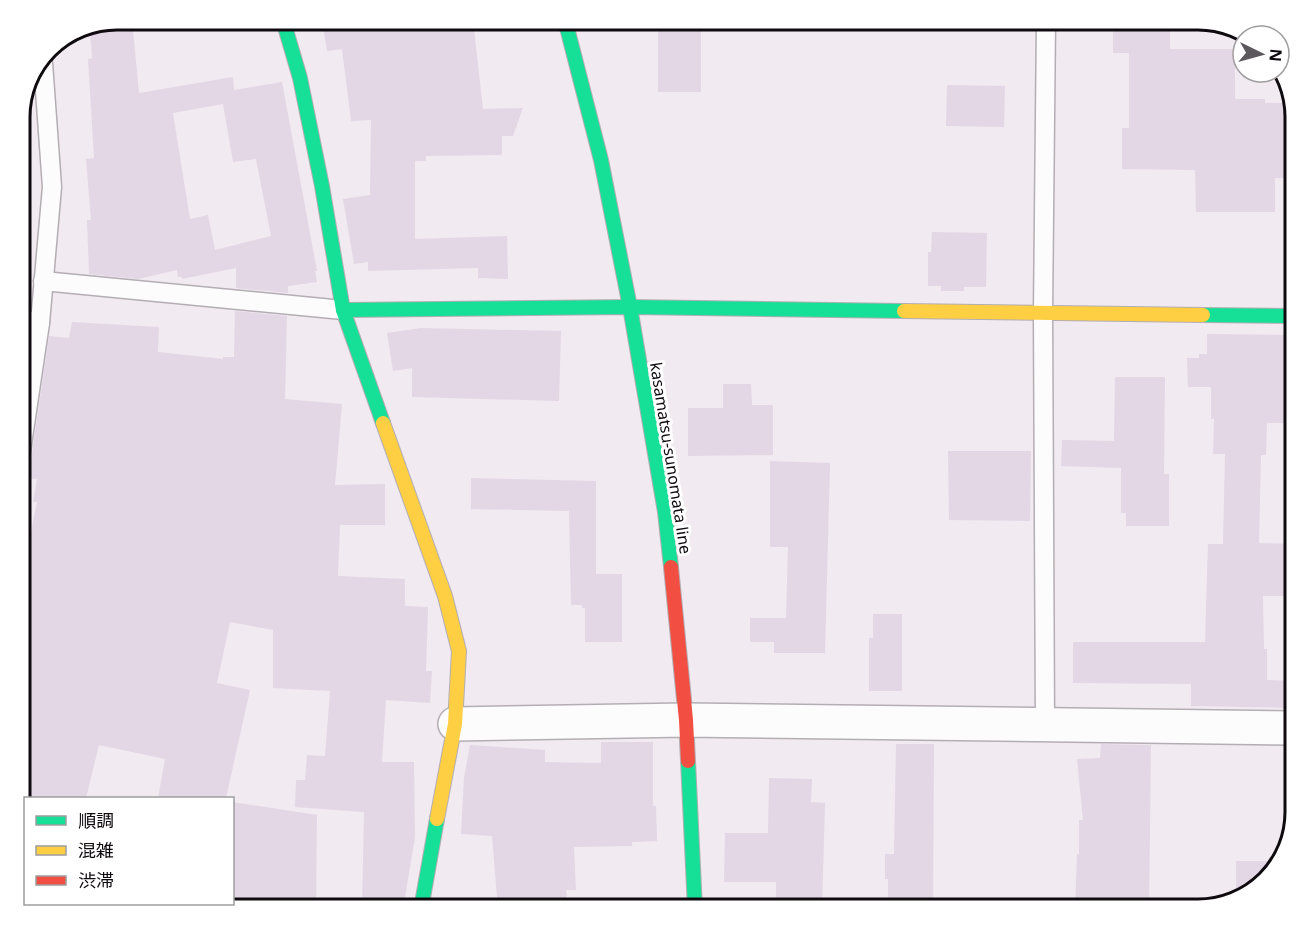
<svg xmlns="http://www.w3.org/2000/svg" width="1315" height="929" viewBox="0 0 1315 929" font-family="'Noto Sans','Noto Sans JP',sans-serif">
<rect width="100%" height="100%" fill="#f1eaf0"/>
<g fill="#e3d6e5" fill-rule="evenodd">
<path d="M117,20H132L139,93L233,77L234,90L282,82L317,271H315L317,282L288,286V293L236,288V268L182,279V277H178L177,270L138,279L89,274L87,220H91L86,159L94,158L88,59L92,58L90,30ZM223,104L233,162L256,159L271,236L215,250L208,215L190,219L173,113Z"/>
<path d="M322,20H473L483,109L523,108L513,136H502V155L426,156V161H415V239L507,236L508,279L478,278V268L368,271V262L354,264L343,199L370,195L371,120L351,121L342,49L327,51Z"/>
<rect x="658" y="20" width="43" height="72"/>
<path d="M1113,20H1170V49H1235V99H1265V103H1289V178H1275V212H1196L1195,170L1122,169V128H1129V53H1113Z"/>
<path d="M947,85L1005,86L1004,127L946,126Z"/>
<path d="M932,232L987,233L986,287H964V291H941V286H928V252H931Z"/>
<path d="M235,311L287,316L285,399L342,404L335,485L385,484V525H340L338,576L405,579V606L428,607L426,671H432L430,703L386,700L382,762H414L415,837L403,909H362L364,812L295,807L296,780H305L307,755L325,756L330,691L273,688V630L230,622L217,683L250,690L226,798H158L165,759L99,745L86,798H20V692L24,669L20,668V587L37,502H33L37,479L20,478V469L28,465L31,460L49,336L69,338L72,322L159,327L158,352L223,359V357H234Z"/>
<path d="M421,328L561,331L559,401L412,397V368L393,371L387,333Z"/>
<path d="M20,332L27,333L20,383Z"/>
<path d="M1207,334L1295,335V423H1267L1266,455H1261L1259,543L1293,544L1294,596H1263L1264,649H1267V680L1292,681L1291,708L1191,706V684L1073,683V642H1205L1208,544H1223L1225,454H1213L1214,419H1211V387H1188L1187,358H1199V354H1207Z"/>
<path d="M1115,377H1165L1164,474H1169V526H1126V513H1121V468L1061,466L1062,440L1114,441Z"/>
<path d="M723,384H751L752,405H773V455L688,456V408H723Z"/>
<path d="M948,451H1031L1030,521L949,520Z"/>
<path d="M770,461L830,463L825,653H774V642H750V618H786L788,547H770Z"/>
<path d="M471,478L596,481V574H622V642H585V608H582V605H571L569,511L471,509Z"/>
<path d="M873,614H902V691H869V638H873Z"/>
<path d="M601,742H653V806H656L657,841L632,842V846L574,847L576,890H566L568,909H498L492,836L461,834L464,778L470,745L545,750V762L601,763Z"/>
<path d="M896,744H934L933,909H888V879H885V854H894Z"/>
<path d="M1101,744L1151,745L1149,909H1075L1077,854H1079V820H1083L1077,759L1100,758Z"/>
<path d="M769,778L812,779L811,802L825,803L822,909H776V882H724L725,833H768Z"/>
<path d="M232,802L317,815L316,909H232Z"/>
<path d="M1236,861H1279L1276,871L1241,899L1236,901Z"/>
</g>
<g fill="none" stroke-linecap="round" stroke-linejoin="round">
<g stroke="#b3aeb3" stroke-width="21">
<g id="lane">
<path d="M43,281L343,310"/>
<path d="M20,319L40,323"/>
<path d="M20,458L40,323L52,187L43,63"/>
<path d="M1045,725L1043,313L1046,20"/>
</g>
</g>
<g stroke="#b3aeb3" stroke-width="36">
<path id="street" d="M455,724L686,720L1295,728"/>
</g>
<g stroke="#b3aeb3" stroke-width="16">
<g id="fast">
<path d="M283,20L300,78L322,186L343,310L383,423"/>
<path d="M565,20L601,160L630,307L665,512L671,567"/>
<path d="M343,310L630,307L904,311"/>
<path d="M1203,315L1295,316"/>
<path d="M688,761L695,909"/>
<path d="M421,909L437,819"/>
</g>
</g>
<g stroke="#b3aeb3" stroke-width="16">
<g id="slow">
<path d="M904,311L1203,315"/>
<path d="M383,423L445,596L459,651L455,724L437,819"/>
</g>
</g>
<g stroke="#b3aeb3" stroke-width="16">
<path id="jam" d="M671,567L686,720L688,761"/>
</g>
<use href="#lane" stroke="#fdfcfd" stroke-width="18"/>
<use href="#street" stroke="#fdfcfd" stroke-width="33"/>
<use href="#fast" stroke="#16e098" stroke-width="14"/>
<use href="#slow" stroke="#ffcf43" stroke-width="14"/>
<use href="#jam" stroke="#f24e42" stroke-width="14"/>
</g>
<g text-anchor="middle" stroke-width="6" stroke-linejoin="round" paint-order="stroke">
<g font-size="16" fill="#0e0a0e" stroke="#fff">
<text transform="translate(671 458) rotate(81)" y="6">kasamatsu-sunomata line</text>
</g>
</g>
<path d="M0 0H1315V929H0ZM117 30H1198A87 87 0 0 1 1285 117V812A87 87 0 0 1 1198 899H117A87 87 0 0 1 30 812V117A87 87 0 0 1 117 30Z" fill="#fff" fill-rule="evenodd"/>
<path fill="none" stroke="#0e0a0e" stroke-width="3" d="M117 30H1198A87 87 0 0 1 1285 117V812A87 87 0 0 1 1198 899H117A87 87 0 0 1 30 812V117A87 87 0 0 1 117 30Z"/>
<rect x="24" y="797" width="210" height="108" fill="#ffffff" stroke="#9f9d9f" stroke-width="1.5"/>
<rect x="36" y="816" width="30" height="9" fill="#16e098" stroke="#9f9d9f" stroke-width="1.5"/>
<text x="78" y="827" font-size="18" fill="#0e0a0e">順調</text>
<rect x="36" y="846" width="30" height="9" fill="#ffcf43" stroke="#9f9d9f" stroke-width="1.5"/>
<text x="78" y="857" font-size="18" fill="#0e0a0e">混雑</text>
<rect x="36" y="876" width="30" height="9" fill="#f24e42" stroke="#9f9d9f" stroke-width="1.5"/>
<text x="78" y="887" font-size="18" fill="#0e0a0e">渋滞</text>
<g transform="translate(1261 54) rotate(95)"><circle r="28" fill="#ffffff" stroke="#9f9d9f" stroke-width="1.5"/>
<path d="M0-4.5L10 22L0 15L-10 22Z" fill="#5d585d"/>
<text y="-9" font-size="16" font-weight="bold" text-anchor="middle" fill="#0e0a0e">N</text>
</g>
</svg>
